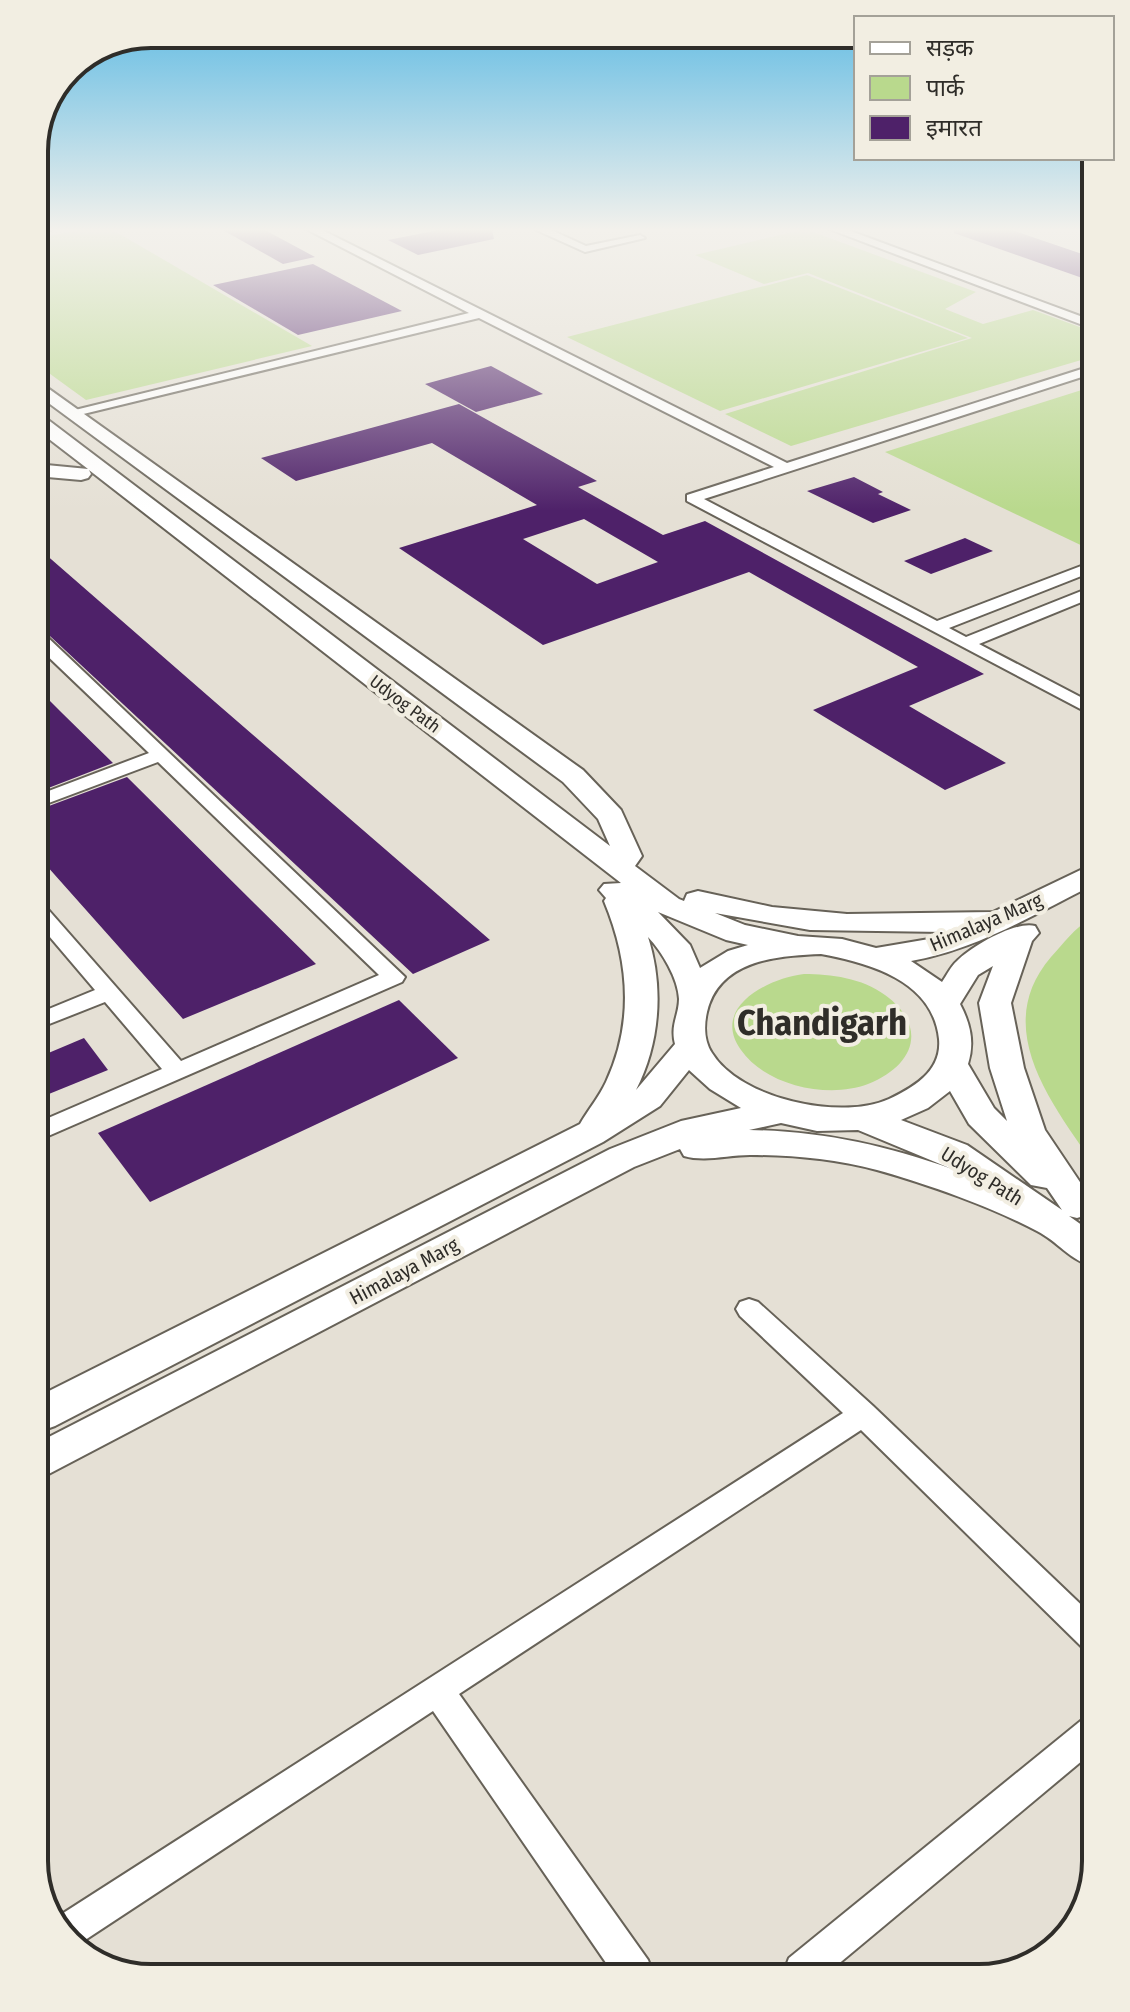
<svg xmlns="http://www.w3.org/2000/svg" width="1130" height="2012" viewBox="0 0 1130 2012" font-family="'Fira Sans Condensed','Noto Sans Devanagari',sans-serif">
<rect width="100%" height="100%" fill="#e5e0d5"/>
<g fill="#b9d98d">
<path d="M84,229H111L312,346L86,400L35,363V239Z"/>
<path d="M805,229L976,292L945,309L983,324L1033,310L1088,330V358L791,446L725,414L972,338L808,273L764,284L695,255Z"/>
<path d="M807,275L968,338L720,411L567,337Z"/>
<path d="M1088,388L1089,549L885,452Z"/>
<path d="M1091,919L1092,1162C1051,1102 991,1027 1051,957C1064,943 1074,928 1091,919Z"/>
<path d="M804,974C831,974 862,978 885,995C929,1027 914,1066 868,1084C829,1099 766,1086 741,1050C710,1007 769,978 804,974Z"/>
</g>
<g fill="#4e2169" fill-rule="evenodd">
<path d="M221,229H263L315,257L283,264Z"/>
<path d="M444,229H492L494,239L418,255L388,240Z"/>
<path d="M954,229H1009L1088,256V280L954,233Z"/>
<path d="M313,264L402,311L298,335L213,285Z"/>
<path d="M491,366L543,394L476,412L425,384Z"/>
<path d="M459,404L597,481L578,487L663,535L705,521L984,674L909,706L1006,763L945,790L813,710L918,667L749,572L543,645L399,548L537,505L432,443L296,481L261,458ZM584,519L658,562L597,584L523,539Z"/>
<path d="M854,477L883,492L878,494L911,510L873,523L807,491Z"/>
<path d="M965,538L993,551L931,574L904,561Z"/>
<path d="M36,546L215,702L490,940L413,974L37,624Z"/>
<path d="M37,688L62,713L113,763L38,792Z"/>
<path d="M127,777L252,901L316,964L183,1019L38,856V810Z"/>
<path d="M399,1000L458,1058L150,1202L98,1133Z"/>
<path d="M84,1038L108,1070L39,1098V1057Z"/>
</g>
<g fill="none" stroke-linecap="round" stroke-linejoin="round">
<g stroke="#676258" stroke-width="4">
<g id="street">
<path d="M35,229H52L35,235Z"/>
<path d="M306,229H320L787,463L1088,367V375L704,499L937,621L1089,563V573L949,628L966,637L1089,588V599L979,644L1090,702V714L687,501V495L774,467L479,318L71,417V411L469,313Z"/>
<path d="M534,229H549L586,246L640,235L645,238L585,252Z"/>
<path d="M829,229H845L1088,319V327Z"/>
<path d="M37,632L43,633L405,977L402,982L39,1140V1122L162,1069L105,1002L39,1028V1013L95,990L38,923V904L45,906L181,1061L379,975L158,762L38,807V795L149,753L37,646Z"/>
<path d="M749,1299L758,1302L873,1406L1095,1618V1653L1084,1649L861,1430L459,1694L648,1960L653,1973H613L433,1711L76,1946L54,1919L843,1413L740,1316L736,1309L740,1302Z"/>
<path d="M1095,1714V1750L830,1971H784L789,1958L1083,1719Z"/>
</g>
</g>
<g stroke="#676258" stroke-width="4">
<path id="secondary" d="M35,379L583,770L621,810L642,856L635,866L679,899L684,901L687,894L698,891L772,907L847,914L993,912L1091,865V886C1033,915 975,950 911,961L942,982C947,975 951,966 957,961C972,946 1015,921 1035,926L1039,933L1032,941L1011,1003L1024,1068L1045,1130L1092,1200L1090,1214L1077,1218L1069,1216L1093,1233V1267C1070,1260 1057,1241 1037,1231C992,1207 927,1184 877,1170C835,1159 793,1155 750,1155C728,1155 705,1162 684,1156L680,1149L634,1167L41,1478V1441L610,1149L681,1121L741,1108L710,1089L689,1070L660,1106L603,1142L55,1426L41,1431V1395L580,1124C588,1110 599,1097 606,1082C634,1022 629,961 604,901L606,898L599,890L604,884L621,883L89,470L91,474L88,478L81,480L36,476V464L88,469L36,429V414L43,416L610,846L598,819L563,782L35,393ZM658,912L726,940L748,945L728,951L700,968L690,945ZM715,913L810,930L944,932L929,939L876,948L842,939L798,936L745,925ZM648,937C662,952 678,978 679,999C679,1015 670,1025 675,1044L636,1090C660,1043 664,987 648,937ZM821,954C870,963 933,981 939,1039C942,1071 914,1087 889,1099C841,1121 740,1099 712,1053C704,1041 704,1025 707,1012C719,960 776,956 821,954ZM993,966L979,1003L990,1068L1007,1121L994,1108L968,1064C975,1042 970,1023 960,1004L978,975ZM950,1091L969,1124L1031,1185L1047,1188L1062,1210L967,1145L901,1120L928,1108ZM781,1123L817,1131L858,1130L952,1169C885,1145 820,1131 749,1130Z"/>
</g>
<use href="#street" fill="#fff" fill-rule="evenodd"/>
<use href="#secondary" fill="#fff" fill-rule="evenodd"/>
</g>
<linearGradient id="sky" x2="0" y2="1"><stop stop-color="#5ab9e3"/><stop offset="0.45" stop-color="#f3f1ec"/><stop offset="1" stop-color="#f3f1ec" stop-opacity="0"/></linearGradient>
<rect width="1130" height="511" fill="url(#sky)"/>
<g text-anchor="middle" stroke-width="8" stroke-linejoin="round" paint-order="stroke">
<g font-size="18" fill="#2f2d29" stroke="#f2eee2">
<text transform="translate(405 704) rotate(37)" y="6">Udyog Path</text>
</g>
<g font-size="20" fill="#2f2d29" stroke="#f2eee2">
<text transform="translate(986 922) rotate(-23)" y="7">Himalaya Marg</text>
<text transform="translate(982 1176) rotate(32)" y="7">Udyog Path</text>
<text transform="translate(404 1271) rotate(-28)" y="7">Himalaya Marg</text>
</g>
<g font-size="36" font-weight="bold" fill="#2f2d29" stroke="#f2eee2">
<text x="822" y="1035">Chandigarh</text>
</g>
</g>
<path d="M0 0H1130V2012H0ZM151 48H979A103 103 0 0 1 1082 151V1861A103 103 0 0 1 979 1964H151A103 103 0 0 1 48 1861V151A103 103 0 0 1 151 48Z" fill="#f2eee2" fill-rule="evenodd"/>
<path fill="none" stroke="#2f2d29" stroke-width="4" d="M151 48H979A103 103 0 0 1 1082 151V1861A103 103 0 0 1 979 1964H151A103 103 0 0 1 48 1861V151A103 103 0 0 1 151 48Z"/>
<rect x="854" y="16" width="260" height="144" fill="#f2eee2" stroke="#a4a198" stroke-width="2"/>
<rect x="870" y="42" width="40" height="12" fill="#ffffff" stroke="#a4a198" stroke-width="2"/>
<text x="926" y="56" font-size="24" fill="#2f2d29">सड़क</text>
<rect x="870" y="76" width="40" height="24" fill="#b9d98d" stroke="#a4a198" stroke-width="2"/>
<text x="926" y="96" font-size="24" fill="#2f2d29">पार्क</text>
<rect x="870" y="116" width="40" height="24" fill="#4e2169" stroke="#a4a198" stroke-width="2"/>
<text x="926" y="136" font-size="24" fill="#2f2d29">इमारत</text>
</svg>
